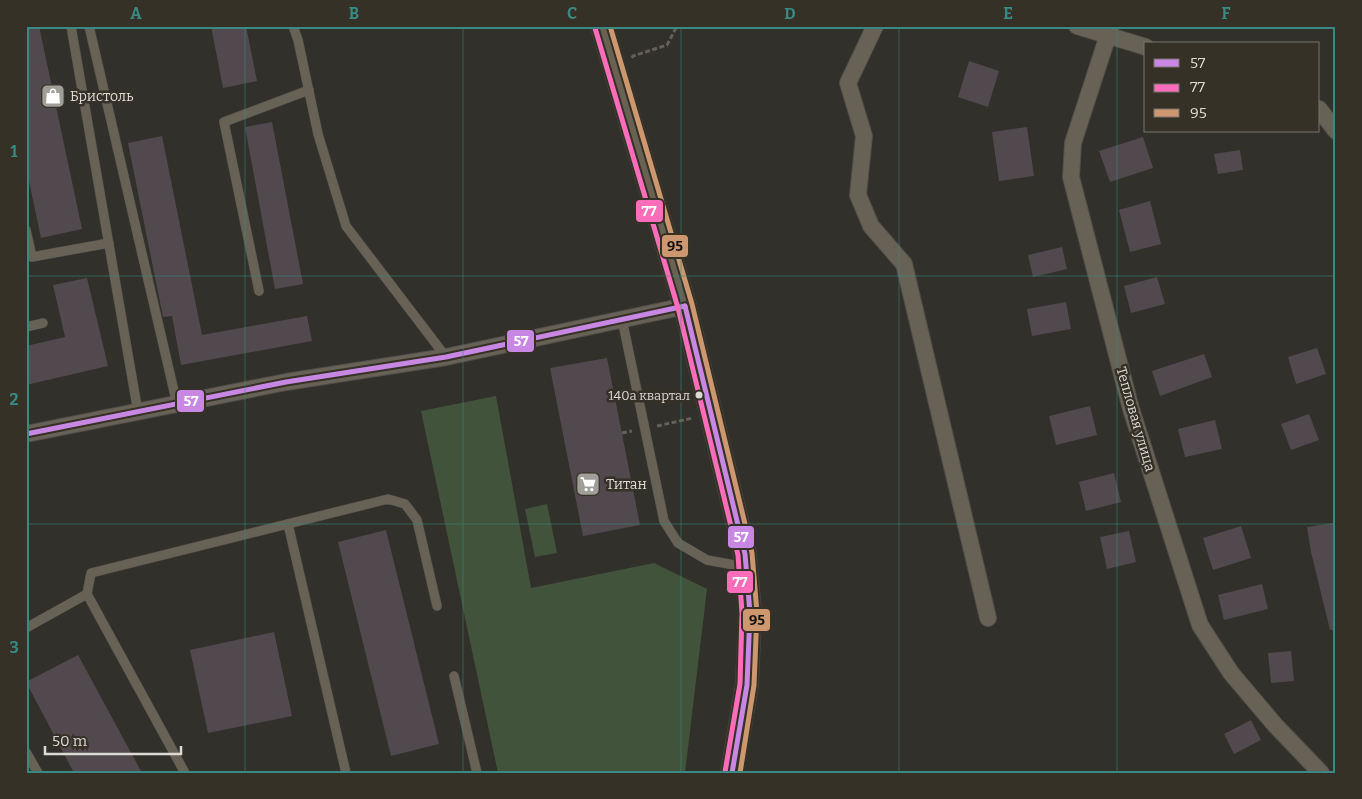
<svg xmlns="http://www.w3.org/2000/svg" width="1362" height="799" viewBox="0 0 1362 799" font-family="Bitter,serif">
<rect width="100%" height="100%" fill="#32302a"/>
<g fill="#42533b">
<path d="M496,396L531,588L654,563L707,589L685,773H498L421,411Z"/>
<path d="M547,504L557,553L535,557L525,509Z"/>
</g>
<g fill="#51494e">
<path d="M26,26H39L82,229L41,238L26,167Z"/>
<path d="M211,26H246L257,81L223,88Z"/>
<path d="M969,61L999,71L988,107L958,97Z"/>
<path d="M272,122L303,284L275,289L245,127Z"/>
<path d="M1027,127L1034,176L999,181L992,132Z"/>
<path d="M162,136L202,335L307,316L312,341L181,365L172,316L163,317L128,143Z"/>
<path d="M1143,137L1153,168L1110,182L1099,151Z"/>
<path d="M1240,150L1243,170L1218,174L1214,154Z"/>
<path d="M1150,201L1161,244L1130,252L1119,210Z"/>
<path d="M1062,247L1067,269L1033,277L1028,255Z"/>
<path d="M1157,277L1165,304L1131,313L1124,286Z"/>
<path d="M87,278L108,366L26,385V346L65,337L53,285Z"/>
<path d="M1066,302L1071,329L1032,336L1027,309Z"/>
<path d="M1317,348L1326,374L1296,384L1288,357Z"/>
<path d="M1204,354L1212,377L1160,396L1152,371Z"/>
<path d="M607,358L640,525L583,536L550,368Z"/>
<path d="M1090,406L1097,435L1056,445L1049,416Z"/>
<path d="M1309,414L1319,440L1291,450L1281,424Z"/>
<path d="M1215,420L1222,449L1185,457L1178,429Z"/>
<path d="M1114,473L1121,502L1086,511L1079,482Z"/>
<path d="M1333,523L1336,539V630H1330L1311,552L1307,527Z"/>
<path d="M1241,526L1251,558L1213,570L1203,538Z"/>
<path d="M386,530L439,744L391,756L338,542Z"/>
<path d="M1129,531L1136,562L1107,569L1100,537Z"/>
<path d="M1262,584L1268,609L1224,620L1218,595Z"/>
<path d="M274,632L292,716L208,733L190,650Z"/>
<path d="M1291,651L1294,681L1271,683L1268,653Z"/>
<path d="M78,655L142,773H74L26,682Z"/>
<path d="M1251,720L1261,740L1234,754L1224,734Z"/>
</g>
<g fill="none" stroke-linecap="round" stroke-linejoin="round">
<g stroke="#504e49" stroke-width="10">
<g id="lane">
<path d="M71,26L138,412"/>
<path d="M89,26L177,404"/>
<path d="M293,26L298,40L318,134L346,226L446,357"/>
<path d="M26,230L32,257L109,243"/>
<path d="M259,291L224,122L309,90"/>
<path d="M622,319L664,521L678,543L707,560L745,567"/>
<path d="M26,327L43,323"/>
<path d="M288,524L346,773"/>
<path d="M26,628L87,594"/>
<path d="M454,676L477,773"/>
<path d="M26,752L38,773"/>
<path d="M185,773L87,594L91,573L388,499L405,504L417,520L437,606"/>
</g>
</g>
<g stroke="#504e49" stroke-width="18">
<g id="street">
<path d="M875,26L848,83L864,136L858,195L871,226L904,264L988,618"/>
<path d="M1077,26L1146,47"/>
<path d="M1111,26L1073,143L1071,177L1131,409L1200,625L1231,673L1275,725L1321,773"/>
<path d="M1319,109L1336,131"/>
<path d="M26,434L286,382L446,357L685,306"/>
</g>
</g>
<g stroke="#504e49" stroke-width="24">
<path id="secondary" d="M602,26L685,306L745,554L750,613L747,685L732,773"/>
</g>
<g stroke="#646056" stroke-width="3" stroke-dasharray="5 2.5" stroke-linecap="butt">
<path d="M632,58L633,56L667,45L677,26"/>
<path d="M657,426L693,418"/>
<path d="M622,433L632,431"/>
</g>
<use href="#lane" stroke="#686256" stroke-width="9"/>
<use href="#street" stroke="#686256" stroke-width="16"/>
<use href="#secondary" stroke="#696152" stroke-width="22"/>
<g stroke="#353127" stroke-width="9">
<g id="bus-1">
<path d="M685,306L745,554L750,613L747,685L732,773"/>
<path d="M26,434L286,382L446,357L685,306"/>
</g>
</g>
<g stroke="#353127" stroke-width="9">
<path id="bus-2" d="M595,28L678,308L738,555L742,613L740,684L725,772"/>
</g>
<g stroke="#353127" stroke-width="9">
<path id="bus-3" d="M610,26L692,304L752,553L757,613L754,685L740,773"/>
</g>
<use href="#bus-1" stroke="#c787e3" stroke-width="5"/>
<use href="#bus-2" stroke="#fb6dba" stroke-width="5"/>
<use href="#bus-3" stroke="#cd976f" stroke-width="5"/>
</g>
<path fill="none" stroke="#388a82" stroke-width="1" stroke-opacity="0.55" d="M245,26V773M463,26V773M681,26V773M899,26V773M1117,26V773M26,276H1336M26,524H1336"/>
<defs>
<g id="shop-square" transform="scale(1.25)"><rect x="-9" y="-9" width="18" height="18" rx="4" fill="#a09e98" stroke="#353127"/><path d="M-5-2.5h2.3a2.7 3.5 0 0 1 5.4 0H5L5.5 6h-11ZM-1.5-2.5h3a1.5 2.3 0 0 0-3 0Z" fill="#fff"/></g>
<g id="supermarket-square" transform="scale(1.25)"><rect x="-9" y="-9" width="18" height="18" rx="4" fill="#a09e98" stroke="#353127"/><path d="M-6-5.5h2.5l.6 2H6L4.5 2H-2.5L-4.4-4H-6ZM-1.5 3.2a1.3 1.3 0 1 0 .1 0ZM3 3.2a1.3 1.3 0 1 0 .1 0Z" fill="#fff"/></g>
</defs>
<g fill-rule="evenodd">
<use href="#shop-square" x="53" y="96"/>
<use href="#supermarket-square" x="588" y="484"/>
</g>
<circle fill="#dcdad4" stroke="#353127" stroke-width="2" cx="699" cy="395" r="4.5"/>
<g text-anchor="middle" stroke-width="5" stroke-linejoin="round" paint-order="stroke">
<g font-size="13" fill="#dcdad4" stroke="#353127" text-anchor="end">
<text x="690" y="400">140а квартал</text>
</g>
<g font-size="14" fill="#dcdad4" stroke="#353127" text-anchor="start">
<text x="70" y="101">Бристоль</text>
<text x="606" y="489">Титан</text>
</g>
<g font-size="14" fill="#dcdad4" stroke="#353127">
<text transform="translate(1136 419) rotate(74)" y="5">Тепловая улица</text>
</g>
</g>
<g stroke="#353127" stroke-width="2">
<rect x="635" y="199" width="29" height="24" rx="5" fill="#fb6dba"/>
<rect x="661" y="234" width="28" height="24" rx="5" fill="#cd976f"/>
<rect x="506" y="329" width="29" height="24" rx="5" fill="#c787e3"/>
<rect x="176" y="389" width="29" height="24" rx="5" fill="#c787e3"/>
<rect x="727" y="525" width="28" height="24" rx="5" fill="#c787e3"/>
<rect x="726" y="570" width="28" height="24" rx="5" fill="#fb6dba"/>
<rect x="742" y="608" width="29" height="24" rx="5" fill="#cd976f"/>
</g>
<g font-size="14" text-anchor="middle" font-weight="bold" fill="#fff">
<text x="649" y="216">77</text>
<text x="521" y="346">57</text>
<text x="191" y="406">57</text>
<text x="741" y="542">57</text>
<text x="740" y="587">77</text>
</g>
<g font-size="14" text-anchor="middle" font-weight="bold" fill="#111">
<text x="675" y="251">95</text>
<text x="757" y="625">95</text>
</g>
<rect width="1362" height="799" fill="none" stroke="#353127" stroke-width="55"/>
<rect x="1144" y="42" width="175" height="90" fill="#353127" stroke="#78756c"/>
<rect x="1154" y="59" width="25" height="8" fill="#c787e3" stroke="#78756c"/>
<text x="1190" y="68" font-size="15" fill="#dcdad4">57</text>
<rect x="1154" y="84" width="25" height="8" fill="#fb6dba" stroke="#78756c"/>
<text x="1190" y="92" font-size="15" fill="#dcdad4">77</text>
<rect x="1154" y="109" width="25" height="8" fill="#cd976f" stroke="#78756c"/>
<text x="1190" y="118" font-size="15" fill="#dcdad4">95</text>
<path d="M45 746v8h136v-8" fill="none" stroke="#dcdad4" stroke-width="2.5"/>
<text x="52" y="746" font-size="15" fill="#dcdad4" stroke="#353127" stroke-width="4" paint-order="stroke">50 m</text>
<rect x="28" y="28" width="1306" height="744" fill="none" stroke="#388a82" stroke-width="2"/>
<g font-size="16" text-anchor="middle" font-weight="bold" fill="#388a82">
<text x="136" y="19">A</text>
<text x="354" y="19">B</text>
<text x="572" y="19">C</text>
<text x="790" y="19">D</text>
<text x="1008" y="19">E</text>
<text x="1226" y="19">F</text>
<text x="14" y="157">1</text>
<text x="14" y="405">2</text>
<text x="14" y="653">3</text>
</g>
</svg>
